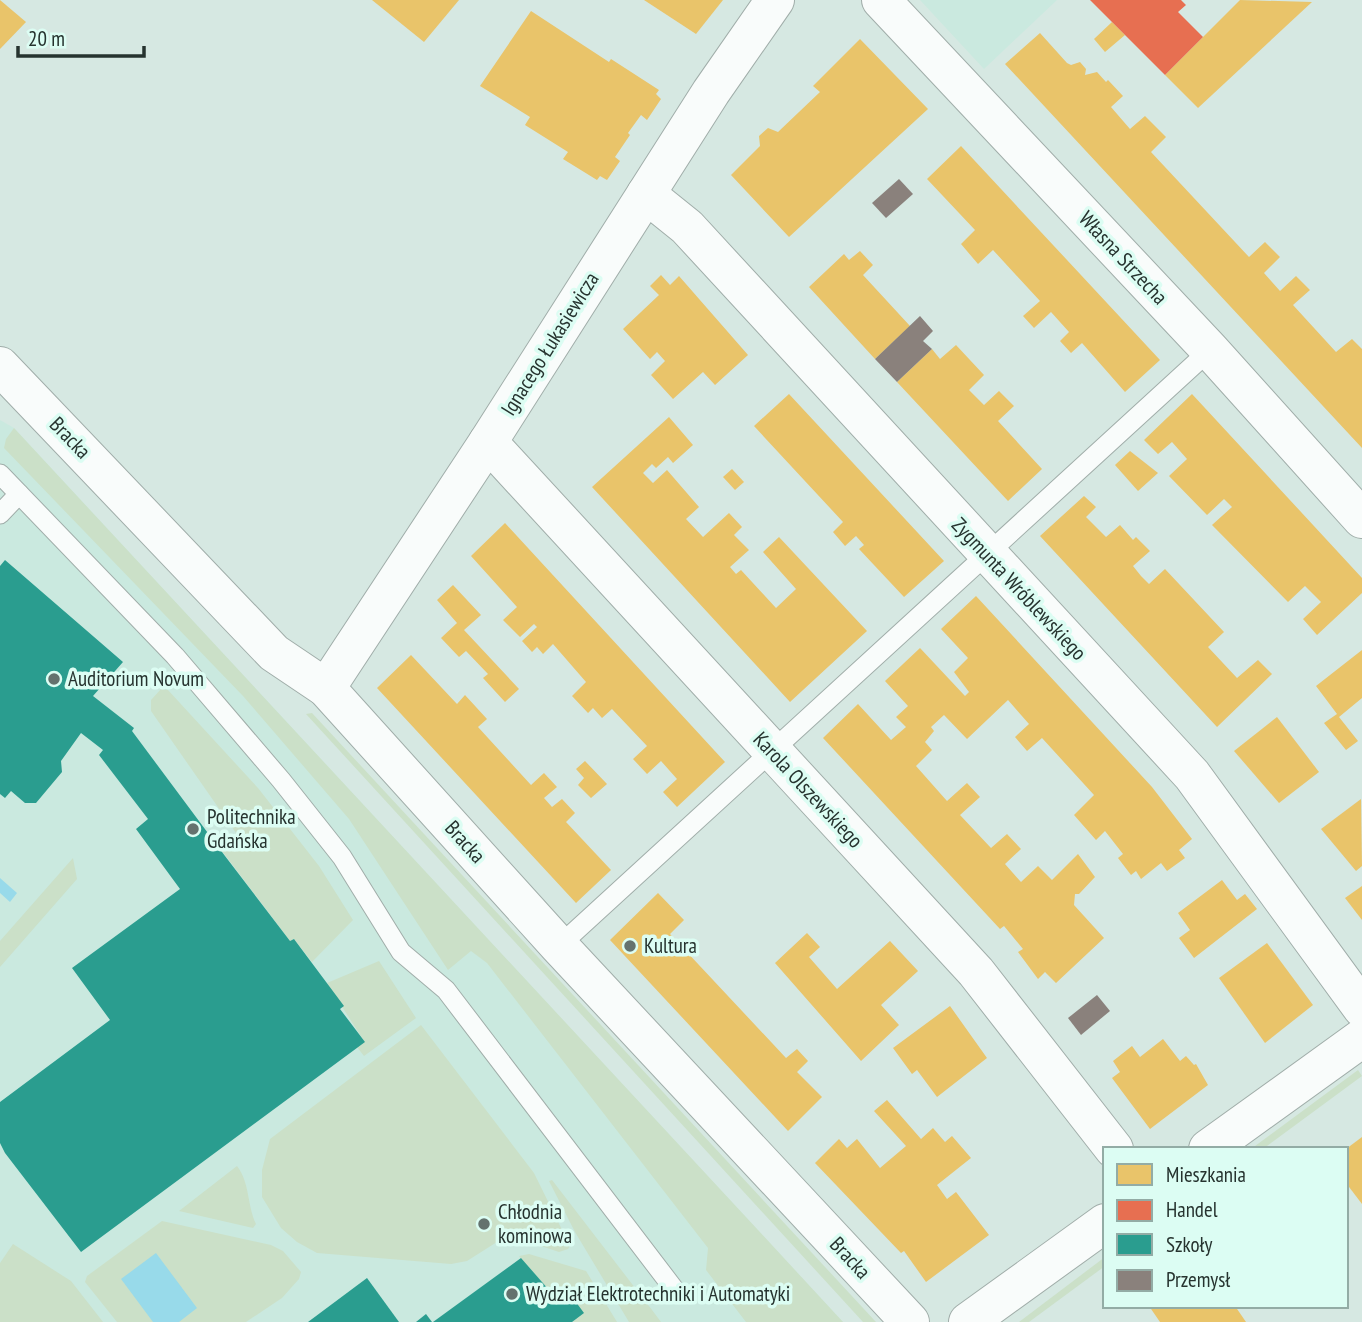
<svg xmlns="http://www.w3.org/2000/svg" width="1362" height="1322" viewBox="0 0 1362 1322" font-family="'PT Sans Narrow',sans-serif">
<rect width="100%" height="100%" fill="#d6e8e2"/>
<g fill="#cae9df">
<path d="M920,0H1057L984,69Z"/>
<path d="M0,420L14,428L843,1322H0Z"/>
</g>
<g fill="#cbe0c8">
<path d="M14,428L758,1230L843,1322H746L706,1270L708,1248L487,963L471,951L448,970L349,819L243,696L4,448L6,439Z"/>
<path d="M161,689L168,690L258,788L319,866L353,920L312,962L294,939L290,941L219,847L236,833L151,711V700Z"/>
<path d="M312,713L876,1322H863L306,714Z"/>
<path d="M73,858L77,879L0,967V941Z"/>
<path d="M379,961L416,1018L364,1056L357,1047L364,1041L327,983Z"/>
<path d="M421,1025L534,1173L570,1246L568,1249L559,1252L508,1235L467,1261L451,1264L317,1253L297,1242L281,1228L262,1197V1170L270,1139Z"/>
<path d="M1358,1070L1362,1076L1263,1149H1251Z"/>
<path d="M237,1166C250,1183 247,1205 256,1224L253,1228L179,1211Z"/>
<path d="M552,1180L652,1310L661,1322H629L575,1232L549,1181Z"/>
<path d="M162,1221L271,1245L283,1251L301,1272L299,1279L282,1298L246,1322H117L85,1282L87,1276Z"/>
<path d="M13,1244L71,1281L103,1322H0V1263Z"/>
<path d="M529,1254L586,1271L617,1322H573L567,1290L556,1298L519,1256Z"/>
<path d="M1105,1257V1266L1029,1322H1019Z"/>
</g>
<g fill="#98daea">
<path d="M0,878L17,893L10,902L0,893Z"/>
<path d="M156,1253L197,1308L179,1322H153L121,1279Z"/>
</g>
<g fill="#e9c46a">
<path d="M0,0L26,22L0,49Z"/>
<path d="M372,0H459L424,42Z"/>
<path d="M644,0H723L696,34Z"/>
<path d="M1240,0L1312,2L1198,108L1165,75Z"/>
<path d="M531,11L609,62L611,59L659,90L656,94L661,99L647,120L641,115L628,133L630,135L615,157L620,161L607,180L600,176L597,180L563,159L568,152L525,125L530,117L480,86Z"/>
<path d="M1112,22L1125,35L1105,52L1094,39Z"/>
<path d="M1040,33L1067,63L1071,65L1080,62L1086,69L1085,75L1097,72L1106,82L1108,80L1123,96L1111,107L1130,129L1145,116L1166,137L1151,152L1249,257L1265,242L1280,257L1264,273L1280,291L1296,276L1310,290L1293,305L1336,352L1352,339L1362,349V448L1005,64Z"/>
<path d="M860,39L928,109L789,237L731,175L760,146L759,136L768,128L778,132L820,92L813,86Z"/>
<path d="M961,146L1160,360L1125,392L1082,343L1071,353L1060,341L1069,332L1051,312L1034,328L1023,316L1040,301L993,250L978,264L961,244L975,230L927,179Z"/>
<path d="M860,251L873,265L863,275L910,326L875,359L809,287L844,254L849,260Z"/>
<path d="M661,275L670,285L679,276L748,355L715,385L703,372L673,399L651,375L665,361L657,352L650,359L623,329L659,295L650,286Z"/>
<path d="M956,345L984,375L969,390L984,405L999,391L1014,406L998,421L1042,469L1008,501L897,382L932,349L940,359Z"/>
<path d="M789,394L944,561L904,597L859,549L864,545L856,536L845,546L833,532L843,522L754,426Z"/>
<path d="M1192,394L1362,578V593L1317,635L1303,619L1321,602L1305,586L1288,602L1212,525L1232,507L1224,499L1207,515L1169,476L1187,459L1172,442L1158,454L1144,440Z"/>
<path d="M669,417L693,445L673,463L668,457L656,468L652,464L643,473L653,483L667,470L699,507L686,519L703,537L729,513L742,527L734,535L749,550L730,567L736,574L741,570L776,608L796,589L763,552L779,537L867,631L790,702L592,487Z"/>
<path d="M1130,451L1158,473L1138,491L1115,465Z"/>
<path d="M732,469L744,482L735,490L723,477Z"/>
<path d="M1084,496L1096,507L1086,517L1106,537L1120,525L1133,540L1136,537L1150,551L1133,566L1141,576L1149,584L1165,569L1224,632L1208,647L1237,678L1258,660L1272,674L1217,727L1040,536Z"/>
<path d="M505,523L725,762L677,807L663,792L677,779L661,761L647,774L633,759L647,746L612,709L602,718L593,708L588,713L572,696L586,682L553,644L543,654L537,647L532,652L522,641L537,627L534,624L520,637L503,620L517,607L471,556Z"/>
<path d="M453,585L481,615L464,630L519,689L505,702L483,678L488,674L466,651L459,657L441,638L457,623L437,600Z"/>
<path d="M976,596L1152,787L1192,839L1179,850L1185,858L1167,871L1161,863L1141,879L1136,871L1131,875L1118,858L1123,854L1105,831L1096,840L1074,815L1094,795L1042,738L1027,751L1015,737L1029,724L1008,700L967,739L944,715L931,727L934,731L925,742L932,750L916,766L947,801L967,783L980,797L960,815L991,848L1007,834L1021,849L1005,864L1021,882L1038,866L1052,880L1078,854L1095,877L1079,894H1075L1074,905L1104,938L1056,983L1045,972L1038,979L1018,952L1023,949L1004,926L1000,929L823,738L858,704L891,740L906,727L896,717L908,706L885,681L920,648L965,696L969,692L954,672L968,658L941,629Z"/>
<path d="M1362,650V698L1339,717L1358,741L1346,750L1324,723L1337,714L1316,686Z"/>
<path d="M411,655L457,704L465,695L487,719L478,727L531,785L544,773L557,787L544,798L552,807L562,799L575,813L566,822L611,870L576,903L377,688Z"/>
<path d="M1277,717L1319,772L1279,803L1234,751Z"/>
<path d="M585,761L607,784L591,798L578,785L584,778L576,769Z"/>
<path d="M1361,799L1362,866L1356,871L1321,829Z"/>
<path d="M1222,880L1237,900L1245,894L1257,909L1194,958L1179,938L1190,930L1178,913Z"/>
<path d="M1362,886V920L1345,898Z"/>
<path d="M658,893L684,920L670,934L786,1058L797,1049L808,1061L797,1072L822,1097L788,1131L610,940Z"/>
<path d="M807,933L820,947L809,957L837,989L890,941L918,971L881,1005L899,1025L861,1061L775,963Z"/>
<path d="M1267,943L1313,1005L1265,1043L1219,978Z"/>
<path d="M950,1006L987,1058L937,1097L917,1070L912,1074L893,1048Z"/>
<path d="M1163,1039L1180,1061L1186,1056L1194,1065L1196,1064L1208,1085L1150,1129L1112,1078L1120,1072L1113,1061L1132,1046L1140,1057Z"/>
<path d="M887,1100L921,1139L933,1128L945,1142L952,1136L971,1158L937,1185L947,1199L956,1192L989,1235L926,1282L904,1251L901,1253L815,1163L839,1139L847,1148L857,1139L880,1168L906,1146L874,1111Z"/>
<path d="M1362,1137V1204L1346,1183V1149Z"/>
<path d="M1149,1306H1235L1246,1322H1160Z"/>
</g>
<path fill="#e76f51" d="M1090,0H1181L1186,5L1178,12L1203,37L1165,75Z"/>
<g fill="#2a9d8f">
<path d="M5,560L123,662L93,696L134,728L132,731L225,856L290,941L294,939L344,1006L340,1009L365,1042L81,1252L5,1153L0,1143V1102L110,1020L72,968L180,889L136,829L148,819L99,755L103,750L81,733L61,761L62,772L36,803H25L11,791L5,798L0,794V566Z"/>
<path d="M521,1258L556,1298L567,1290L584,1313L572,1322H433Z"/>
<path d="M367,1278L399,1322H308Z"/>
<path d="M426,1314L432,1322H416Z"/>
</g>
<g fill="#8a817c">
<path d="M899,179L913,194L886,218L872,203Z"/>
<path d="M920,316L933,331L923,341L932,349L897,382L875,359Z"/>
<path d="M1097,995L1110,1011L1081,1035L1068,1018Z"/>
</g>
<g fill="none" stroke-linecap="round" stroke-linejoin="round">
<g stroke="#a0ada9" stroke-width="21">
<g id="service">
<path d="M0,474L175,656L281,780L342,857L401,952L446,990L677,1293"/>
<path d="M0,514L19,494"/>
<path d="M559,946L1210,350"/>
</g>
</g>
<g stroke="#a0ada9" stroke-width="40">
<g id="minor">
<path d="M881,0L1210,350L1362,519"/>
<path d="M646,194L687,227L1192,775L1362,1008"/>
<path d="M0,366L274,653L326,688L559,946L910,1322"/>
<path d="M488,442L976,972L1114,1149"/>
<path d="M326,688L488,442L711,92L775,0"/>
<path d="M1208,1149L1362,1038"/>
<path d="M968,1322L1105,1223"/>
</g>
</g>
<use href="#service" stroke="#f9fcfb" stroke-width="19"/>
<use href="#minor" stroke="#f9fcfb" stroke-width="38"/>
</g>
<g fill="#64726e" stroke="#dcfdf3" stroke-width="2.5">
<circle cx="54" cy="679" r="7"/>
<circle cx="193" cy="829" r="7"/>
<circle cx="630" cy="946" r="7"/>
<circle cx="484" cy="1224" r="7"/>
<circle cx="512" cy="1294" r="7"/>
</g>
<g text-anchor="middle" stroke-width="7" stroke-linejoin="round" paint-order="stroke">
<g font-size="21" fill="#26332f" stroke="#dcfdf3">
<text transform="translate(1123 258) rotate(47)" y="7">Własna Strzecha</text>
<text transform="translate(550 344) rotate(-58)" y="7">Ignacego Łukasiewicza</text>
<text transform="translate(70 438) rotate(46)" y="7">Bracka</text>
<text transform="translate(1019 589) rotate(47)" y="7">Zygmunta Wróblewskiego</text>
<text transform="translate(808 790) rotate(47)" y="7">Karola Olszewskiego</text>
<text transform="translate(465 842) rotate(48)" y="7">Bracka</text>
<text transform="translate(850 1258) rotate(47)" y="7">Bracka</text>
</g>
<g font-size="21" fill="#26332f" stroke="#dcfdf3" text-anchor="start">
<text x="68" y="686">Auditorium Novum</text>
<text x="207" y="824">Politechnika<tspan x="207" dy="24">Gdańska</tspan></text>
<text x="644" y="953">Kultura</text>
<text x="498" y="1219">Chłodnia<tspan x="498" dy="24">kominowa</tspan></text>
<text x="526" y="1301">Wydział Elektrotechniki i Automatyki</text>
</g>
</g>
<rect x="1103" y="1147" width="245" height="161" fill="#dcfdf3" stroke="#93aca5" stroke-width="2"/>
<rect x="1117" y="1164" width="35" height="21" fill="#e9c46a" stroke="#93aca5" stroke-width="2"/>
<text x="1166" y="1182" font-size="21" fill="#26332f">Mieszkania</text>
<rect x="1117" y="1200" width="35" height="21" fill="#e76f51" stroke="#93aca5" stroke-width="2"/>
<text x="1166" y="1217" font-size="21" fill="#26332f">Handel</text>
<rect x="1117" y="1234" width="35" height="21" fill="#2a9d8f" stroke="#93aca5" stroke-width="2"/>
<text x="1166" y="1252" font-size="21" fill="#26332f">Szkoły</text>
<rect x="1117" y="1270" width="35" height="21" fill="#8a817c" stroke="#93aca5" stroke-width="2"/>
<text x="1166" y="1287" font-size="21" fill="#26332f">Przemysł</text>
<path d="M18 46v10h126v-10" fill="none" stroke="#26332f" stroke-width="3.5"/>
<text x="28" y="46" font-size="21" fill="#26332f" stroke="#dcfdf3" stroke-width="5" paint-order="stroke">20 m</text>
</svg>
